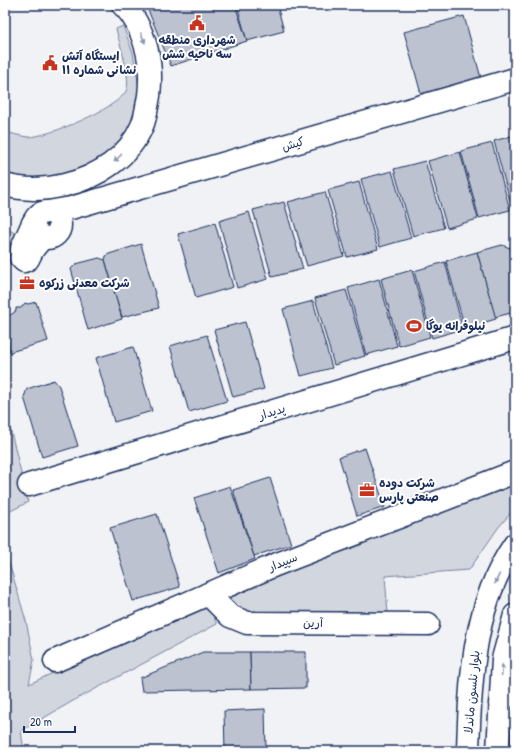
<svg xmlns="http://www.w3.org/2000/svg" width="520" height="756" viewBox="0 0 520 756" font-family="'Patrick Hand','Playpen Sans Arabic',sans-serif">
<rect width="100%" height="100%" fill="#f1f2f5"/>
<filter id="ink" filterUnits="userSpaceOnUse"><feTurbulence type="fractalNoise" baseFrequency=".025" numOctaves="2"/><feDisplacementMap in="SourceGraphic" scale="8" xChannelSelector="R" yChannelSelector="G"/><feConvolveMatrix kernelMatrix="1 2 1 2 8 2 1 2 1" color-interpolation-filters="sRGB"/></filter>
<g filter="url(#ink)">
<g fill="#d2d6df" stroke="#76829e">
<path d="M123,26L133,53L139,87L138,108L130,131L101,162L52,179L10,177L5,174V131C11,134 21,136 28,137C48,137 118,108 126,91C132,80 119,42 116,29Z"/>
<path d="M5,228L17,234L14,249L5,268Z"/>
<path d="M5,407L28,502L5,514Z"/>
<path d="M515,484V508L498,528L469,570L385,576L388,614L247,616L234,606L228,595Z"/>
<path d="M5,549L26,621L34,660L29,684L207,602L217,624L73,701L21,731L24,751H5Z"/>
</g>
<g fill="#bcc2d0" stroke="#1b2f5e">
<path d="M146,5H235L247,41L171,66Z"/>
<path d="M237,5H277L284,31L247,41Z"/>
<path d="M464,16L481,78L421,94L404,32Z"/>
<path d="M515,135V208H512L494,141Z"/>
<path d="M492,143L510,210L479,218L461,151Z"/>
<path d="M460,152L478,219L447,228L428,161Z"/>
<path d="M425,161L444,228L413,236L394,169Z"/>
<path d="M392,171L411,238L380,247L361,179Z"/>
<path d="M359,182L378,249L347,257L328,190Z"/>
<path d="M325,192L344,256L307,266L288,202Z"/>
<path d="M284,202L303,269L272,277L253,210Z"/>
<path d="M249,212L268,279L237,288L219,221Z"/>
<path d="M215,223L233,287L196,298L178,234Z"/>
<path d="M515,241V266L510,248L511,243Z"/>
<path d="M141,244L159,308L122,317L105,260L106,256L109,254Z"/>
<path d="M502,245L510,248L515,266V312L495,317L477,252Z"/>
<path d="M477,252L496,319L465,328L446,261Z"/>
<path d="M99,258L105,260L122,319L88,330L71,269L76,264Z"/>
<path d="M445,262L463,329L432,338L414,271Z"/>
<path d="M412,270L430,337L399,346L381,279Z"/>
<path d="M379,279L397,346L366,355L348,288Z"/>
<path d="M346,290L365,356L334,365L315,298Z"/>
<path d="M313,301L332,368L301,376L283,309Z"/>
<path d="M36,302L48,341L10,352L5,328V319L16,311V308H21L25,303L28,304Z"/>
<path d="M245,322L264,389L233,397L214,330Z"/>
<path d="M207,335L227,401L189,412L170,346Z"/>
<path d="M133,347L152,411L114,422L96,358Z"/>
<path d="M54,380L59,386L78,446L42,457L24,397L27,389Z"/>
<path d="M365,448L385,507L357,516L339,457Z"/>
<path d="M270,478L291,544L254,556L233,490Z"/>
<path d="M230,486L255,559L219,573L194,498Z"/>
<path d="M157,514L180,587L133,601L110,528Z"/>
<path d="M203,652H250L251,689L142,691L140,678Z"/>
<path d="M250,652H306V688L251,689Z"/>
<path d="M265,709L266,751H225L224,711Z"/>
</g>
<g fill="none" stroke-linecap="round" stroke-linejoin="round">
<g stroke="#1b2f5e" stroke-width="25">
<g id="minor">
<circle cx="47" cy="225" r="13"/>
<path d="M48,212L71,208L515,79"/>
<path d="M33,223L22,248L21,258L24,261L28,259L33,249L43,237"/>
<path d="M29,485L515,338"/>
<path d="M208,594L230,616L247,623L428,624"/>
<path d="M55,661L275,565L515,472"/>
<path d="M500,703L515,686"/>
</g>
</g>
<g stroke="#1b2f5e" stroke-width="25">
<g id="major">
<path d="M468,751C470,681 473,604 515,544"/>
<path d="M498,751L503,659L515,615"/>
</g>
</g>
<g stroke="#1b2f5e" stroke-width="25">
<path id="highway" d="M5,185C26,191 44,190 65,185C98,177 129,157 142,126C146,117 147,105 149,96C151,78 151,64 146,47C142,33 134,15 123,5"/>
</g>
<use href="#minor" stroke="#fff" stroke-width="22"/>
<use href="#major" stroke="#fff" stroke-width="22"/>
<use href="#highway" stroke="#fff" stroke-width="22"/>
</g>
<defs><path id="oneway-solid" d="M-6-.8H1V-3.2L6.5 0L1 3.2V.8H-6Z"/></defs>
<g fill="#8d97ae">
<use href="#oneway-solid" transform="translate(143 38) rotate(67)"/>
<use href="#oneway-solid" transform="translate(118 158) rotate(135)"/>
<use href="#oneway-solid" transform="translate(497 579) rotate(117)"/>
<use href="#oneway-solid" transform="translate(502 670) rotate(-86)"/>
</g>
</g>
<defs>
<g id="civic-bare" transform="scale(1.2)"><path d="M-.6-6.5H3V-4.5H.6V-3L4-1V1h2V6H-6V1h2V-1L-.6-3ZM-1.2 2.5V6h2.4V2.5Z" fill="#c8321e" stroke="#fff" stroke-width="2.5" paint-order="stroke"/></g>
<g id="office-bare" transform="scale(1.2)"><path d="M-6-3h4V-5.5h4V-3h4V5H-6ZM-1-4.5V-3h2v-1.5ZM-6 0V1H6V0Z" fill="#c8321e" stroke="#fff" stroke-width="2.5" paint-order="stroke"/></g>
<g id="stadium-bare" transform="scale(1.2)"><path d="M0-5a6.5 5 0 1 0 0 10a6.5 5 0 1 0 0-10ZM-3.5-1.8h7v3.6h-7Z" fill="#c8321e" stroke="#fff" stroke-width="2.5" paint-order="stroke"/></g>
</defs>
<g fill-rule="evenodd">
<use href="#civic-bare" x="197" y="23"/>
<use href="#civic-bare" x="50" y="63"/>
<use href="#office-bare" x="27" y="283"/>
<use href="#stadium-bare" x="414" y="326"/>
<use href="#office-bare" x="367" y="490"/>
</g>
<g text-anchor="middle" stroke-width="4" stroke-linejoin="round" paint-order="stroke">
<g font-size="12" font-weight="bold" fill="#1b2f5e" stroke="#fff" text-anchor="start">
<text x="197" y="44" text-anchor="middle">شهرداری منطقه<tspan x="197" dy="14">سه ناحیه شش</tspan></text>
<text x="62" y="60">ایستگاه آتش<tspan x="62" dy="14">نشانی شماره ۱۱</tspan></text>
<text x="39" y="287">شرکت معدنی زرکوه</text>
<text x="426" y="330">نیلوفرانه یوگا</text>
<text x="379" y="487">شرکت دوده<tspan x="379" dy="14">صنعتی پارس</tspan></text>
</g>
<g font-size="12" fill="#1b2f5e" stroke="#fff">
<text transform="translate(293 144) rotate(-16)" y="4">کیش</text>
<text transform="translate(272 412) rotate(-17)" y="4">پدیدار</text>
<text transform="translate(283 562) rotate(-22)" y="4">سپیدار</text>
<text x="313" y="627">آرین</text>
<text transform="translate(472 692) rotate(-85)" y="4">بلوار نلسون ماندلا</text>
</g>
</g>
<rect width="520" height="756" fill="none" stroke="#fff" stroke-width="20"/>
<rect x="10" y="10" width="500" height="736" fill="none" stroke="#1b2f5e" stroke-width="1.5" filter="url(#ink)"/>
<path d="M24 726v6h51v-6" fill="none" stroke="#1b2f5e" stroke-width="2"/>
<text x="30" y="726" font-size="12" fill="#1b2f5e" stroke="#ffffff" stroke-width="3" paint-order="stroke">20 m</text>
</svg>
